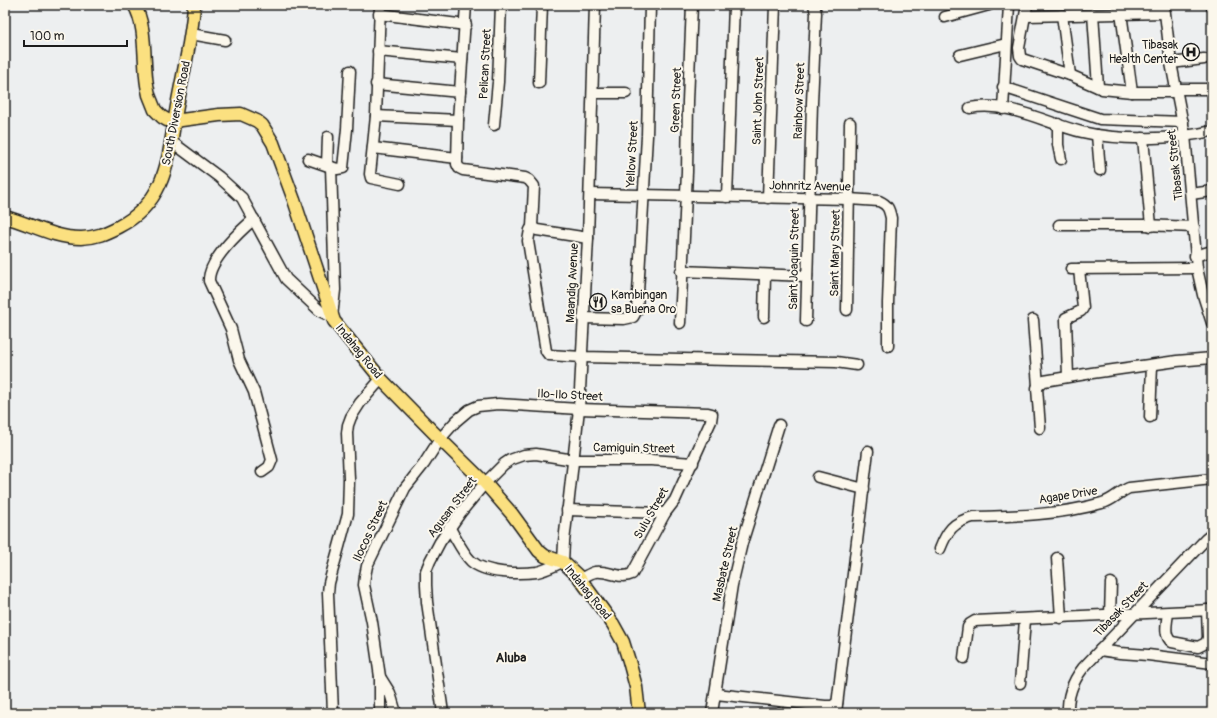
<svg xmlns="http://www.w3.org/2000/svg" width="1217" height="718" viewBox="0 0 1217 718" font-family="Pangolin,sans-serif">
<rect width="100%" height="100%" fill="#edeff0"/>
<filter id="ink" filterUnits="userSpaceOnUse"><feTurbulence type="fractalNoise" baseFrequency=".025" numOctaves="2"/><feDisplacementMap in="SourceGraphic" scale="8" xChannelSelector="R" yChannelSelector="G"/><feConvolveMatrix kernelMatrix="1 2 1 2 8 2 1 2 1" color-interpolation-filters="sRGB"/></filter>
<g filter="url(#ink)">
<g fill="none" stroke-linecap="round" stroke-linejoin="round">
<g stroke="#1c1c1c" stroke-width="13">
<g id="minor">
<path d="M380,5L376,116L370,174L371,178L400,184"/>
<path d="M466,5L458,120L457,164L459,168L463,170L525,178L529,180L534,186L532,227L537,230L588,238"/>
<path d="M1027,5L1019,48L1020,56L1022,59L1070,75L1102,89L1132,92H1177"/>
<path d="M1164,5L1171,63L1185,135L1197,268L1203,295L1212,323"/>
<path d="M1211,5L1212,7"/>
<path d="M1121,13L1132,92"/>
<path d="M379,14L466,25"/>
<path d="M1093,14L1098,87"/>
<path d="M1062,15L1070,75"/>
<path d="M1026,16L1164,13"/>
<path d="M945,17L989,5"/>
<path d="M191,34L225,40"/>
<path d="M378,51L462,59"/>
<path d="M960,55L1006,44"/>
<path d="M1171,63L1204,59"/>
<path d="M539,83L542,5"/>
<path d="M376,84L460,92"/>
<path d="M1003,87L1100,119L1183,122"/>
<path d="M1176,89H1212"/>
<path d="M593,93H626"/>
<path d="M970,108C1006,100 1048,124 1082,132C1120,141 1174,140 1212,131"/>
<path d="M1003,109L1009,5"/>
<path d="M376,116L458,120"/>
<path d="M1058,124V145L1061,159"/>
<path d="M494,125L498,82L501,5"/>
<path d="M1097,135L1100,170"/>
<path d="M1143,138L1151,226"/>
<path d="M172,142L219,177L242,198L286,279L320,311L332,317L335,290L331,167"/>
<path d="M373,148L457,158"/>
<path d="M308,159L337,169L343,168L347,129L350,71"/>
<path d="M327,165L328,137"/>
<path d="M590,194L849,199L879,201C888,205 889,209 891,218L888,303V346"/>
<path d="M1191,194L1212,191"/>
<path d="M727,197L734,5"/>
<path d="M768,198L775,5"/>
<path d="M254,219C239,232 208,261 209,281L231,329L239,360L254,392L272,460L269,467L262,472"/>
<path d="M1059,225H1144L1194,227"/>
<path d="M532,227L530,230L528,241L546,351L549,355L582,357L836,362L857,365"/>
<path d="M1195,256L1212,251"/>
<path d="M1071,269L1197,268"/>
<path d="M681,271L807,276"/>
<path d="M847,310L850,123"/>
<path d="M764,317L765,275"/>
<path d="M583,318L624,319L633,317L637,310L647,136L650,5"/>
<path d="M1033,320L1038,386"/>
<path d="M806,321L812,103L816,13L814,5"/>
<path d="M680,323L687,172L688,101L692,5"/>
<path d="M1068,376L1066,320V318L1081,311L1083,308L1079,269"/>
<path d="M1150,417L1152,365"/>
<path d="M1040,428L1037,388L1038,386L1044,381L1092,373L1177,361L1212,358"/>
<path d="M818,477L864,489"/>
<path d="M567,510L665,513"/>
<path d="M449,527C456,538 462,552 471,561C485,574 520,574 537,572C546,570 555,565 563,562L564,542L579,409L588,238L595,5"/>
<path d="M940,549C947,531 953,522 973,517C1016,516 1061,515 1102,503C1112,501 1119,492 1129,488L1212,479"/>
<path d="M1057,558L1061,618"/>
<path d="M1168,613C1167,622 1163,636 1172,642L1198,647L1206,643L1208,638L1207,610"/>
<path d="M1110,615L1111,583"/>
<path d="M1100,650L1120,653L1148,655L1212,663"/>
<path d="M964,658L968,627L970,624L975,621L1212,610"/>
<path d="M1020,683L1025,620"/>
<path d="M716,694L825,706H832L837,703"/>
<path d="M333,713L328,593L329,583L348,514L349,479L347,433L348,425L351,417L360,403L381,379"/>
<path d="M380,713V677"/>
<path d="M396,713L390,693L380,677L372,622L364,585L365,576L367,566L405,488L424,464L440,439L456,421L469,410L478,406L498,404L579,409L708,413L712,414L711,421L675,500L665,513L632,574C620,580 608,570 595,572C590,573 585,577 580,579"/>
<path d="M443,713L427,602L426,585V571L430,561L440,542L461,512L485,483L504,464L510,460L524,455L536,454L574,460H651L693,463"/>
<path d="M712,713L732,585L742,543L779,425"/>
<path d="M836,713L868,451"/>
<path d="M1068,713C1067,695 1073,681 1083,668L1206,539L1212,534"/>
</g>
</g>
<g stroke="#1c1c1c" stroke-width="15">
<g id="major">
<path d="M134,5C147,25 143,62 147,85L149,95L155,110L162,117L167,120L174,121L219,115L241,114L257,121L262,125L273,143L294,200L334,321L381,379L440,439L485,483L512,514L539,551L545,556L563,562L578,576L613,624L623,642L629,661L636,687L639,713"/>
<path d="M5,217C31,224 54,238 81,238C95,238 106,233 118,227C171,200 168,151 178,101C184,69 192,37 194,5"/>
</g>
</g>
<use href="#minor" stroke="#fbf7ec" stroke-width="10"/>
<use href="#major" stroke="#fbe080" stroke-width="12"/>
</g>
</g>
<defs>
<g id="hospital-ring" transform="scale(0.9)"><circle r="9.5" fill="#fbf7ec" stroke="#1c1c1c" stroke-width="1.5"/><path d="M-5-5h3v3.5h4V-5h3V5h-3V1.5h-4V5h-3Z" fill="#1c1c1c"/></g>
<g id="restaurant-ring" transform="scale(0.9)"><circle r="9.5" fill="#fbf7ec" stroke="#1c1c1c" stroke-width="1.5"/><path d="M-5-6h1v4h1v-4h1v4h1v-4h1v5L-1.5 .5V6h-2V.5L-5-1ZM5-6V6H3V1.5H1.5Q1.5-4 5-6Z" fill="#1c1c1c"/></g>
</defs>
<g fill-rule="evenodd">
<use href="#hospital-ring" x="1191" y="52"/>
<use href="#restaurant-ring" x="598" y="302"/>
</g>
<g text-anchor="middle" stroke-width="4" stroke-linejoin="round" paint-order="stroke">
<g font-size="12" fill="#1c1c1c" stroke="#fbf7ec" text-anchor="end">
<text x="1178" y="49">Tibasak<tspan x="1178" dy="14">Health Center</tspan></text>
<text x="611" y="299" text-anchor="start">Kambingan<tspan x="611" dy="14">sa Buena Oro</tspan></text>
</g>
<g font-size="12" fill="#1c1c1c" stroke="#fbf7ec">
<text transform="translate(485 64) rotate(-87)" y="4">Pelican Street</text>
<text transform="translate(676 100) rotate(-88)" y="4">Green Street</text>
<text transform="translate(758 101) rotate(-88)" y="4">Saint John Street</text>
<text transform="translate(799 101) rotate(-88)" y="4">Rainbow Street</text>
<text transform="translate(176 113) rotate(-79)" y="4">South Diversion Road</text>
<text transform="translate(632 154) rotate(-87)" y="4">Yellow Street</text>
<text transform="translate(1175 165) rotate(-96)" y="4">Tibasak Street</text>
<text transform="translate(810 186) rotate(1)" y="4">Johnritz Avenue</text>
<text transform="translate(835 253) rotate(-89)" y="4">Saint Mary Street</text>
<text transform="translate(794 259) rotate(-89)" y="4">Saint Joaquin Street</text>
<text transform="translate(572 283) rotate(-87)" y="4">Maandig Avenue</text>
<text transform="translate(359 351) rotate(51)" y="4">Indahag Road</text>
<text transform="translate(570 395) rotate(3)" y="4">Ilo-Ilo Street</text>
<text transform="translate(634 448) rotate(1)" y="4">Camiguin Street</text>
<text transform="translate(1068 495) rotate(-9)" y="4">Agape Drive</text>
<text transform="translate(452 507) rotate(-53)" y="4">Agusan Street</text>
<text transform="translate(651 513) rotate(-60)" y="4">Sulu Street</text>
<text transform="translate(370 531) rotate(-65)" y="4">Ilocos Street</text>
<text transform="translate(725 564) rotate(-77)" y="4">Masbate Street</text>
<text transform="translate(588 592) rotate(51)" y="4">Indahag Road</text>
<text transform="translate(1121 609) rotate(-46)" y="4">Tibasak Street</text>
</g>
<g font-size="13" font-weight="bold" fill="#1c1c1c" stroke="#fbf7ec">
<text x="511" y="662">Aluba</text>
</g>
</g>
<rect width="1217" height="718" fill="none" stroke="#fbf7ec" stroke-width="20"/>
<rect x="10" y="10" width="1197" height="698" fill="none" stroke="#1c1c1c" stroke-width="1.5" filter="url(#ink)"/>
<path d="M24 40v6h103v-6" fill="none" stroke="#1c1c1c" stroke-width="2"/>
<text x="30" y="40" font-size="12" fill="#1c1c1c" stroke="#fbf7ec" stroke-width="3" paint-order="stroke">100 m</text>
</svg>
